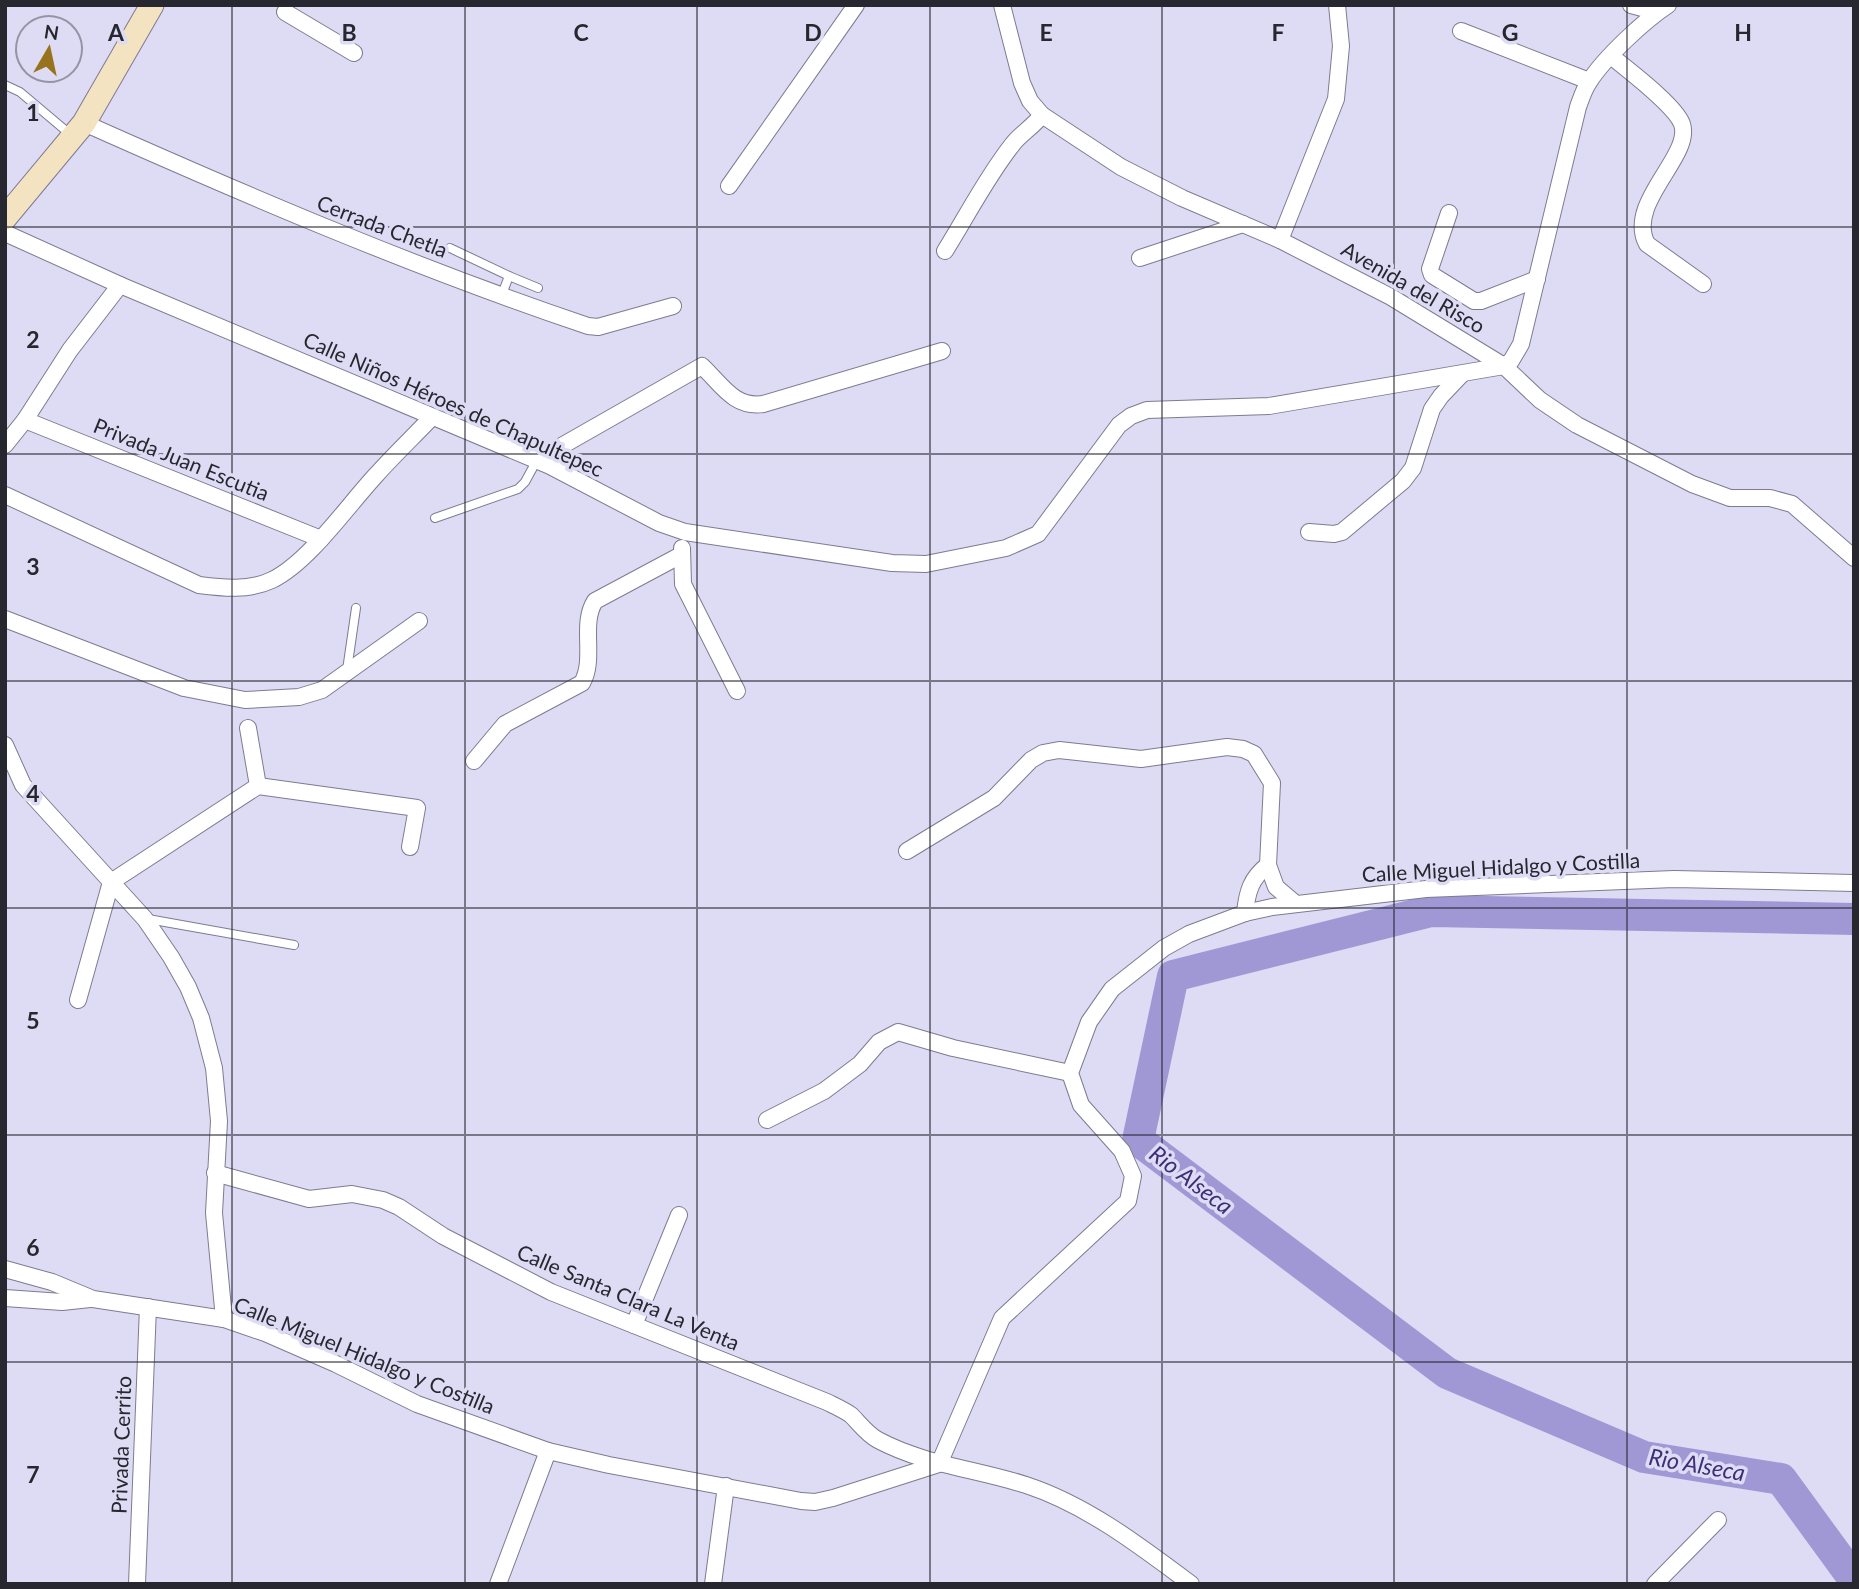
<svg xmlns="http://www.w3.org/2000/svg" width="1859" height="1589" viewBox="0 0 1859 1589" font-family="Lato,sans-serif">
<rect width="100%" height="100%" fill="#dedcf4"/>
<g fill="none" stroke-linecap="round" stroke-linejoin="round">
<path stroke="#9f98d5" stroke-width="32" d="M1854,919L1431,911L1173,976L1138,1140L1447,1373L1644,1457L1781,1479L1854,1579"/>
<g stroke="#7d7b91" stroke-width="10">
<g id="lane">
<path d="M5,85L20,92L71,135"/>
<path d="M450,248L509,276L501,297"/>
<path d="M509,276L538,288"/>
<path d="M435,518L518,489L525,482L537,460"/>
<path d="M347,670L356,608"/>
<path d="M148,919L294,945"/>
</g>
</g>
<g stroke="#7d7b91" stroke-width="18">
<g id="street">
<path d="M1002,5L1022,83L1030,101L1042,115L1121,167L1182,198L1280,240L1391,297L1504,366L1540,400L1577,425L1692,484L1730,498H1770L1792,504L1854,558"/>
<path d="M1631,5L1657,12"/>
<path d="M285,12L354,53"/>
<path d="M1461,31L1589,81"/>
<path d="M1611,56C1628,70 1675,105 1682,124C1693,156 1625,203 1647,244L1703,284"/>
<path d="M84,123C250,197 416,268 588,326L598,327L673,306"/>
<path d="M729,186L856,5"/>
<path d="M1449,213L1430,269L1432,275L1474,301H1481L1537,279"/>
<path d="M5,233L120,285L550,466L659,523L685,532L892,563L926,564L1006,548L1038,534L1119,425L1131,416L1147,410L1269,406L1504,366L1511,361L1521,344L1578,107C1581,99 1584,89 1589,82C1604,58 1645,20 1668,5"/>
<path d="M1280,240L1336,99L1341,46L1337,5"/>
<path d="M945,251C967,216 986,178 1012,145C1020,134 1033,127 1042,115"/>
<path d="M1140,258L1243,224"/>
<path d="M25,420L321,539"/>
<path d="M5,445L25,420L70,350L120,285"/>
<path d="M537,460L702,366C722,385 734,408 763,404L942,351"/>
<path d="M5,495L199,585C223,588 249,591 272,580C309,562 348,505 377,474C395,454 414,436 432,417"/>
<path d="M1309,532L1334,534L1342,532L1403,481L1413,468L1432,409L1441,396L1462,374"/>
<path d="M682,548L683,584L737,691"/>
<path d="M5,619L184,688L245,700L299,697L322,690L419,621"/>
<path d="M248,728L258,786"/>
<path d="M5,745L23,785L145,919L171,957L188,987L201,1018L214,1068L219,1121L214,1213L224,1319"/>
<path d="M474,761L505,724L582,683C596,659 580,624 595,601L681,555"/>
<path d="M907,851L994,798L1031,760L1043,753L1059,750L1141,759L1227,747L1243,749L1254,754L1272,783L1268,865L1276,887L1296,904"/>
<path d="M1245,913C1247,892 1251,878 1268,865"/>
<path d="M78,1000L111,882L258,786L417,808L410,847"/>
<path d="M767,1120L824,1091L860,1064L879,1042L898,1032L953,1048L1070,1073"/>
<path d="M215,1173L309,1199L352,1194L383,1200L399,1207L443,1236L551,1292L827,1402C835,1406 844,1410 851,1415C860,1424 867,1434 878,1440C925,1465 977,1469 1026,1485C1087,1505 1140,1546 1191,1584"/>
<path d="M5,1269L52,1282L93,1299L224,1319L265,1333L336,1364L417,1404L548,1451L609,1465L801,1501L815,1502L833,1498L939,1464L1002,1318L1128,1201L1133,1176L1122,1151L1081,1105L1070,1073L1089,1022L1112,989L1164,948L1189,934L1245,913L1272,907L1426,889L1674,879L1854,883"/>
<path d="M5,1298L62,1302L90,1299"/>
<path d="M634,1325L679,1215"/>
<path d="M137,1584L148,1307"/>
<path d="M498,1584L548,1451"/>
<path d="M713,1584L726,1486"/>
<path d="M1655,1584L1718,1520"/>
</g>
</g>
<g stroke="#7d7b91" stroke-width="25">
<path id="secondary" d="M5,218L84,123L152,5"/>
</g>
<use href="#lane" stroke="#fff" stroke-width="8"/>
<use href="#street" stroke="#fff" stroke-width="16"/>
<use href="#secondary" stroke="#f3e3c0" stroke-width="23"/>
</g>
<path fill="none" stroke="#27272f" stroke-width="2" stroke-opacity="0.55" d="M232,5V1584M465,5V1584M697,5V1584M930,5V1584M1162,5V1584M1394,5V1584M1627,5V1584M5,227H1854M5,454H1854M5,681H1854M5,908H1854M5,1135H1854M5,1362H1854"/>
<g text-anchor="middle" stroke-width="7" stroke-linejoin="round" paint-order="stroke">
<g font-size="21" fill="#27272f" stroke="#dedcf4">
<text transform="translate(382 227) rotate(21)" y="7">Cerrada Chetla</text>
<text transform="translate(1413 288) rotate(30)" y="7">Avenida del Risco</text>
<text transform="translate(453 405) rotate(24)" y="7">Calle Niños Héroes de Chapultepec</text>
<text transform="translate(181 460) rotate(22)" y="7">Privada Juan Escutia</text>
<text transform="translate(1501 868) rotate(-3)" y="7">Calle Miguel Hidalgo y Costilla</text>
<text transform="translate(628 1298) rotate(23)" y="7">Calle Santa Clara La Venta</text>
<text transform="translate(364 1356) rotate(22)" y="7">Calle Miguel Hidalgo y Costilla</text>
<text transform="translate(122 1445) rotate(-88)" y="7">Privada Cerrito</text>
</g>
<g font-size="23" font-style="italic" fill="#3d2e76" stroke="#dedcf4">
<text transform="translate(1191 1180) rotate(37)" y="8">Rio Alseca</text>
<text transform="translate(1697 1465) rotate(10)" y="8">Rio Alseca</text>
</g>
</g>
<g font-size="23" text-anchor="middle" font-weight="bold" fill="#27272f" stroke="#dedcf4" stroke-width="7" stroke-linejoin="round" paint-order="stroke">
<text x="116" y="41">A</text>
<text x="349" y="41">B</text>
<text x="581" y="41">C</text>
<text x="813" y="41">D</text>
<text x="1046" y="41">E</text>
<text x="1278" y="41">F</text>
<text x="1510" y="41">G</text>
<text x="1743" y="41">H</text>
<text x="33" y="121">1</text>
<text x="33" y="348">2</text>
<text x="33" y="575">3</text>
<text x="33" y="802">4</text>
<text x="33" y="1029">5</text>
<text x="33" y="1256">6</text>
<text x="33" y="1483">7</text>
</g>
<rect width="1859" height="1589" fill="none" stroke="#27272f" stroke-width="14"/>
<g transform="translate(49 49) rotate(9)"><circle r="33" fill="#dedcf4" stroke="#9594a5" stroke-width="2"/>
<path d="M0-5L12 26L0 18L-12 26Z" fill="#98731d"/>
<text y="-10" font-size="19" font-weight="bold" text-anchor="middle" fill="#27272f">N</text>
</g>
</svg>
